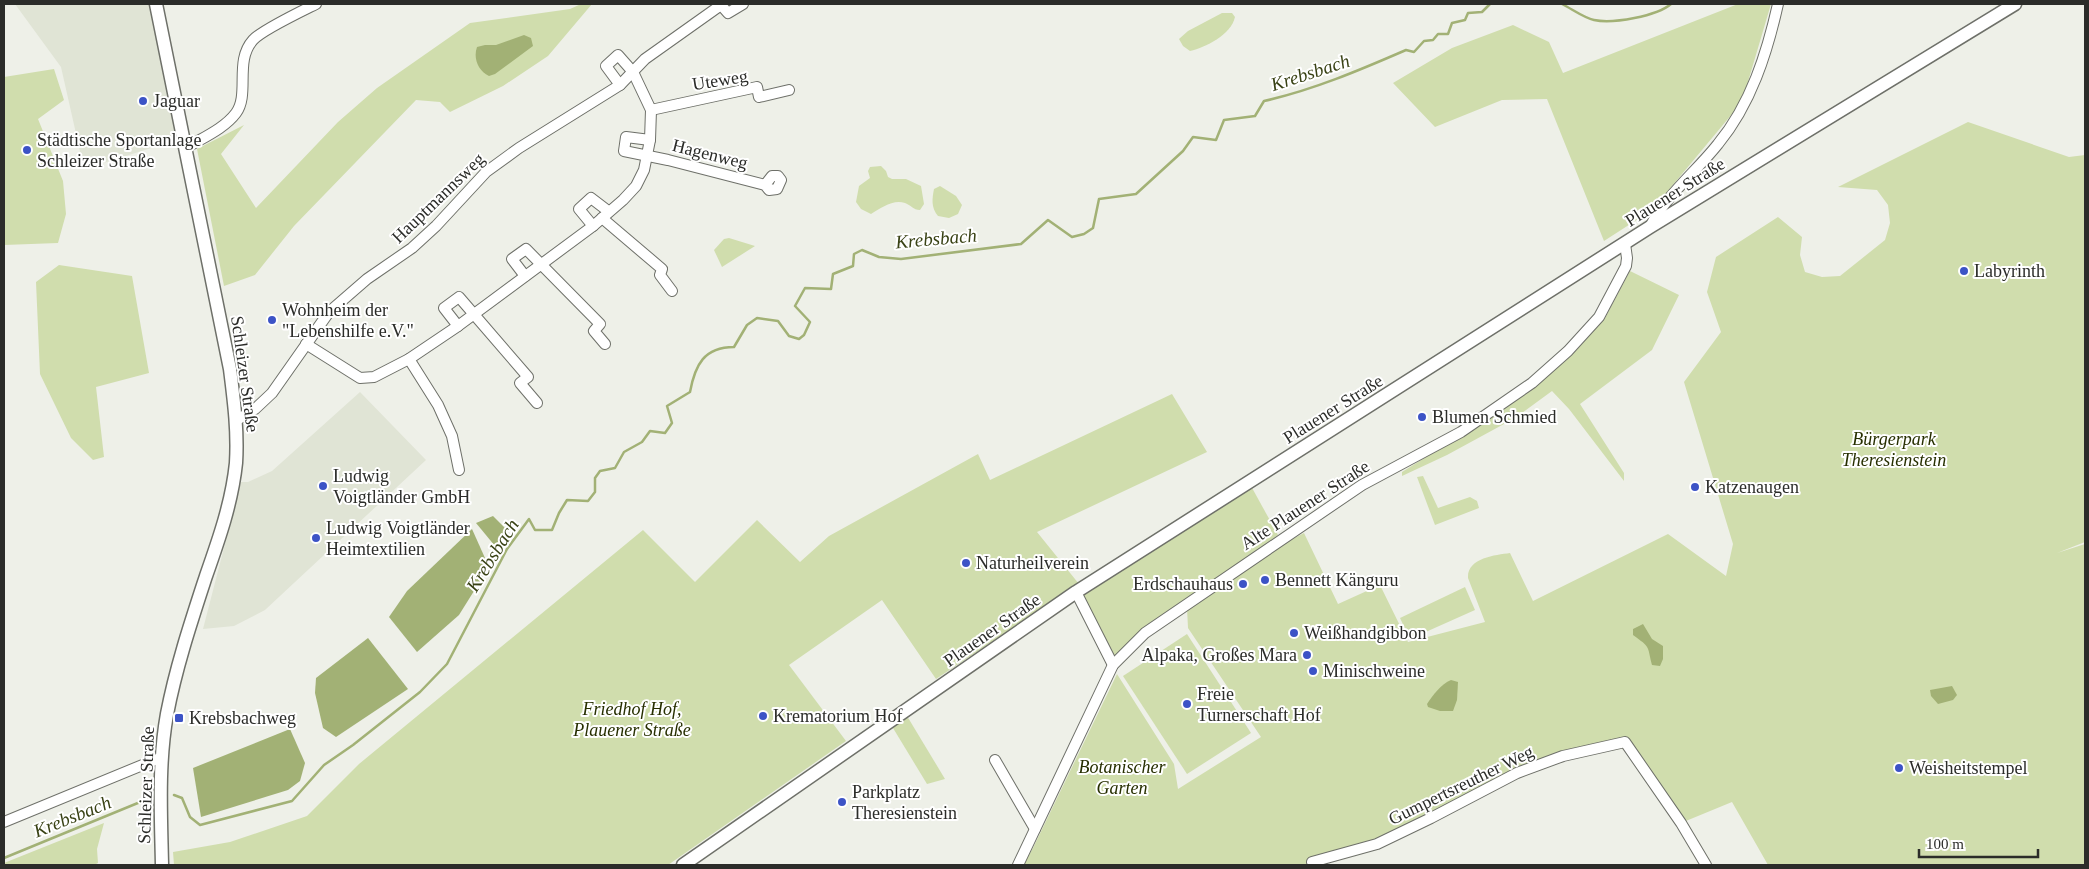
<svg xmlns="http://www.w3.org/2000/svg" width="2089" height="869" viewBox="0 0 2089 869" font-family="Georgia,serif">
<rect width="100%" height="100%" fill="#eef0e8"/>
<g fill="#e0e4d5">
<path d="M15,4H150L177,140L84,169L61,67Z"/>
<path d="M360,392L426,460L265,610L234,626L203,629L241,482H248L272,471Z"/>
</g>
<g fill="#d0ddad">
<path d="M581,4H592L548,56L503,86L450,112L440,102L416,100L294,226L255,275L224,286L197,149L244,125L221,154L256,208L338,122L377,88L470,23L570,9Z"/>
<path d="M1738,4H1771L1742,102L1652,210L1604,241L1547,99L1502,100L1435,127L1393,83L1452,48L1513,25L1549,42L1563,73Z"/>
<path d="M1222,13H1232L1235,17C1231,35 1206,47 1190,51L1183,46L1179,39L1188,31Z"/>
<path d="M54,69L64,100L38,119L63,181L66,214L58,243L4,245V77Z"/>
<path d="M1968,122L2069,157L2085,155V542L2057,553L2085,544V865H1768L1732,802L1681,823L1625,742L1563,756L1431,818L1310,865H1023L1033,848L1117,674L1174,764L1178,789L1261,737L1188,628L1187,608L1275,548L1304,533L1338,604L1380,585L1408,642L1485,622L1468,578C1467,558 1495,555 1510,553L1533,601L1668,534L1726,576L1733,544L1684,382L1721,332L1707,292L1716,257L1778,217L1802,237L1800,255L1805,272L1822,277L1840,276L1885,240L1890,223L1888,205L1877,190L1838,187Z"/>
<path d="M881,166L886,171L888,177L892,179H906L921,186L924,204L920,210C913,210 911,205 905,203C893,199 881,208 871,214L861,209L856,202L859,186L870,178L868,171L870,167Z"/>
<path d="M940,186L956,196L962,205L958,214L949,218L938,216C931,208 932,199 934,189Z"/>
<path d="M729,238L755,246L722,267L714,250L724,239Z"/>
<path d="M59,265L132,276L149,373L96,387L104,457L93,460L71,438L40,374L36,282Z"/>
<path d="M1630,271L1679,295L1652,350L1580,404L1624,473V481L1569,409L1552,391L1515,418L1447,455L1402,476V472L1498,412L1561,363L1605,318Z"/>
<path d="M1172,394L1207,452L1037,532L1079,584L936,679L882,600L789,665L846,741L668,865H174L173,852L230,842L307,816L359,764L643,530L695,582L757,520L800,562L829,536L978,454L990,480Z"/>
<path d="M1423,476L1438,508L1470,497L1477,501L1479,508L1435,525L1417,477Z"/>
<path d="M1251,486L1278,535L1113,657L1081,595Z"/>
<path d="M1465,587L1475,610L1410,639L1400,618Z"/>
<path d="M1187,634L1251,733L1187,774L1123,676Z"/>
<path d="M907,716L945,779L927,784L893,728Z"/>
<path d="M104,823L97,849L98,863L94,865H4V863Z"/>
</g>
<g fill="#a2b175">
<path d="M524,35L531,38L533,46L495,74L489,76C478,71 473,58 477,47L485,45H496Z"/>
<path d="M493,516L508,531L495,546L476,523Z"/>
<path d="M472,529L489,567L459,615L417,652L389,617L407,591Z"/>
<path d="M1643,624L1652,639L1663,646V659L1660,666L1652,665C1647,645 1651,648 1633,635V629Z"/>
<path d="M368,638L408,689L336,737L323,728L315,693L316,678Z"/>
<path d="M1451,680L1458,682L1457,700L1453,711H1440L1428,707L1427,704C1433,695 1441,684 1451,680Z"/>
<path d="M1952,686L1957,695L1953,700L1938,704L1931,696L1930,690Z"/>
<path d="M290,729L305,763L300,781L288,790L201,817L193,768Z"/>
</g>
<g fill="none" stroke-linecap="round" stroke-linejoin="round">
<g stroke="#a2b175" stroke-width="2.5">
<path d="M1562,4C1572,9 1584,18 1594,20C1613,24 1657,16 1671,4"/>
<path d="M174,795L182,798L190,817L200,825L292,801L324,765L353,745L420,692L447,664L507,549L529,519L535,530H552L559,513L567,500L588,501L595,492V478L600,471L615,468L624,452L642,442L650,431L665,433L672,423L667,406L690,392C695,365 704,347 734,347L747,325L757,318L778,321L789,336L799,339L804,335L810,322L795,306L805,288L831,289L833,274L853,266L854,254L862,250L879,257L901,259L1021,244L1048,220L1072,237L1084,234L1093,228L1099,199L1136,194L1183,151L1193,137L1216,140L1224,120L1255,116L1264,101C1313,90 1360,70 1406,50L1414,52L1424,41L1433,40L1438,34H1448L1452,23L1465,20L1468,13L1482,12L1490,4"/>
<path d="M4,858L150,798"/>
</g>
<g stroke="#6e7069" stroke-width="12">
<g id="minor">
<path d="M651,110L757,87L759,97L789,90"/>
<path d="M650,140L626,137L624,151L668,160L765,185L769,190L777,189L781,180L778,176H772L765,185"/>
<path d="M186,148C202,138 224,129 236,113C250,94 234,61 253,40C262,30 302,11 316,4"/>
<path d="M602,218L662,269L660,275L672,291"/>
<path d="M593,226L579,209L591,198L608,211"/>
<path d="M1650,227C1666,195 1696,172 1718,144C1751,104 1767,53 1778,4"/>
<path d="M525,276L512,259L526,249L600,324L594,331L605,344"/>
<path d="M458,326L444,308L459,297L528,377L520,383L537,403"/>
<path d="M306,344L360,378L374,377L409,359L458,326L593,226L623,200L636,186L644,170L650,140L651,110L633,72L618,55L606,66L620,85"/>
<path d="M409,359L438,405L452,436L459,470"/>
<path d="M237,420L255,409L272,393L329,312L367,279L412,248L436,226L486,172L519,148L620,85L645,59L721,5L728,13L743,4"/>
<path d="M1076,592L1113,665"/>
<path d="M995,760L1035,829"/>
<path d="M4,822L162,757"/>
<path d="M1312,862L1377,844L1431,818L1517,773L1563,756L1625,742L1681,823L1706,865"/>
<path d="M1018,865L1113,665L1145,633L1362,485L1461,432L1532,383L1568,351L1599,317L1626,266L1627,258L1625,244"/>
</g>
</g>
<g stroke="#6e7069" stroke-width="15">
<g id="major">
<path d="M156,4L230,369C234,401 238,431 236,463C232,502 219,539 206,576C191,622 176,667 167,714C158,764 161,815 162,865"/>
<path d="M683,865L1076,592L1650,227L2015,4"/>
</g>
</g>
<use href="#minor" stroke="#fff" stroke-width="10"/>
<use href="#major" stroke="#fff" stroke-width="12"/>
</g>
<g fill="#3c53c6" stroke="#fff" stroke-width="2">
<circle cx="143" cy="101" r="5"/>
<circle cx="27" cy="150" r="5"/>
<circle cx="1964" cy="271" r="5"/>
<circle cx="272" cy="320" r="5"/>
<circle cx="1422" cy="417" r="5"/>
<circle cx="323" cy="486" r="5"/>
<circle cx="1695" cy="487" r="5"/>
<circle cx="316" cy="538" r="5"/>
<circle cx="966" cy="563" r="5"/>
<circle cx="1265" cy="580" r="5"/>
<circle cx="1243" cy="584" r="5"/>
<circle cx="1294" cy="633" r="5"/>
<circle cx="1307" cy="655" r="5"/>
<circle cx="1313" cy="671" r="5"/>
<circle cx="1187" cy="704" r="5"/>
<circle cx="763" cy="716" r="5"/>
<rect x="174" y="713" width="10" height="10" rx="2.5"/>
<circle cx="1899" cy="768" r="5"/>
<circle cx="842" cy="802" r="5"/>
</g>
<g text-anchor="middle" stroke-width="4" stroke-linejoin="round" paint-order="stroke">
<g font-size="18" fill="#2b2c29" stroke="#fff">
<text transform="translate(720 80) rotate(-9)" y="6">Uteweg</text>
<text transform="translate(710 154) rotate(14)" y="6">Hagenweg</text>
<text transform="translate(1675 192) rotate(-32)" y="6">Plauener Straße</text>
<text transform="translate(438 198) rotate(-44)" y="6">Hauptmannsweg</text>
<text transform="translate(245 374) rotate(82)" y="6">Schleizer Straße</text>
<text transform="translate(1333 409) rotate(-32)" y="6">Plauener Straße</text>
<text transform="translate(1305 505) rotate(-33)" y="6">Alte Plauener Straße</text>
<text transform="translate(992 630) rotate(-35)" y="6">Plauener Straße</text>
<text transform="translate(146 785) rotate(-88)" y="6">Schleizer Straße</text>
<text transform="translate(1461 785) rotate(-26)" y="6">Gumpertsreuther Weg</text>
</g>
<g font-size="18" fill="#2b2c29" stroke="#fff" text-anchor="start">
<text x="153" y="107">Jaguar</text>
<text x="37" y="146">Städtische Sportanlage<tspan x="37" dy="21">Schleizer Straße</tspan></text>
<text x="1974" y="277">Labyrinth</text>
<text x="282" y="316">Wohnheim der<tspan x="282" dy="21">"Lebenshilfe e.V."</tspan></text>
<text x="1432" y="423">Blumen Schmied</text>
<text x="333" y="482">Ludwig<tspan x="333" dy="21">Voigtländer GmbH</tspan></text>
<text x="1705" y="493">Katzenaugen</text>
<text x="326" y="534">Ludwig Voigtländer<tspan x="326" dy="21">Heimtextilien</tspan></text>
<text x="976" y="569">Naturheilverein</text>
<text x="1275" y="586">Bennett Känguru</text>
<text x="1233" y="590" text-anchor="end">Erdschauhaus</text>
<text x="1304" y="639">Weißhandgibbon</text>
<text x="1297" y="661" text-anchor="end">Alpaka, Großes Mara</text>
<text x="1323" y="677">Minischweine</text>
<text x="1197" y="700">Freie<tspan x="1197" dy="21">Turnerschaft Hof</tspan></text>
<text x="773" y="722">Krematorium Hof</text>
<text x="189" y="724">Krebsbachweg</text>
<text x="1909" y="774">Weisheitstempel</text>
<text x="852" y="798">Parkplatz<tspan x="852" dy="21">Theresienstein</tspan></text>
</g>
<g font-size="18" font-style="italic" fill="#272f00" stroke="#fff">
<text x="1894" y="445">Bürgerpark<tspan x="1894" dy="21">Theresienstein</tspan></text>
<text x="632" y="715">Friedhof Hof,<tspan x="632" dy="21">Plauener Straße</tspan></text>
<text x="1122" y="773">Botanischer<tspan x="1122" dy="21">Garten</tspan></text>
</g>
<g font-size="19" font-style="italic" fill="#394215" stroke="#fff">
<text transform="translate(1310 72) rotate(-18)" y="7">Krebsbach</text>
<text transform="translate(936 238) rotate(-5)" y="7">Krebsbach</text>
<text transform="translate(492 555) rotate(-58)" y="7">Krebsbach</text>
<text transform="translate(72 816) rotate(-22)" y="7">Krebsbach</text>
</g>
</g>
<rect width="2089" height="869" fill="none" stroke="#2b2c29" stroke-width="10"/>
<path d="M1919 849v8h119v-8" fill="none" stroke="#2b2c29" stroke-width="2.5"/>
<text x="1926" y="849" font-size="15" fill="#2b2c29" stroke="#ffffff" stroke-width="4" paint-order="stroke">100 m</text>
</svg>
